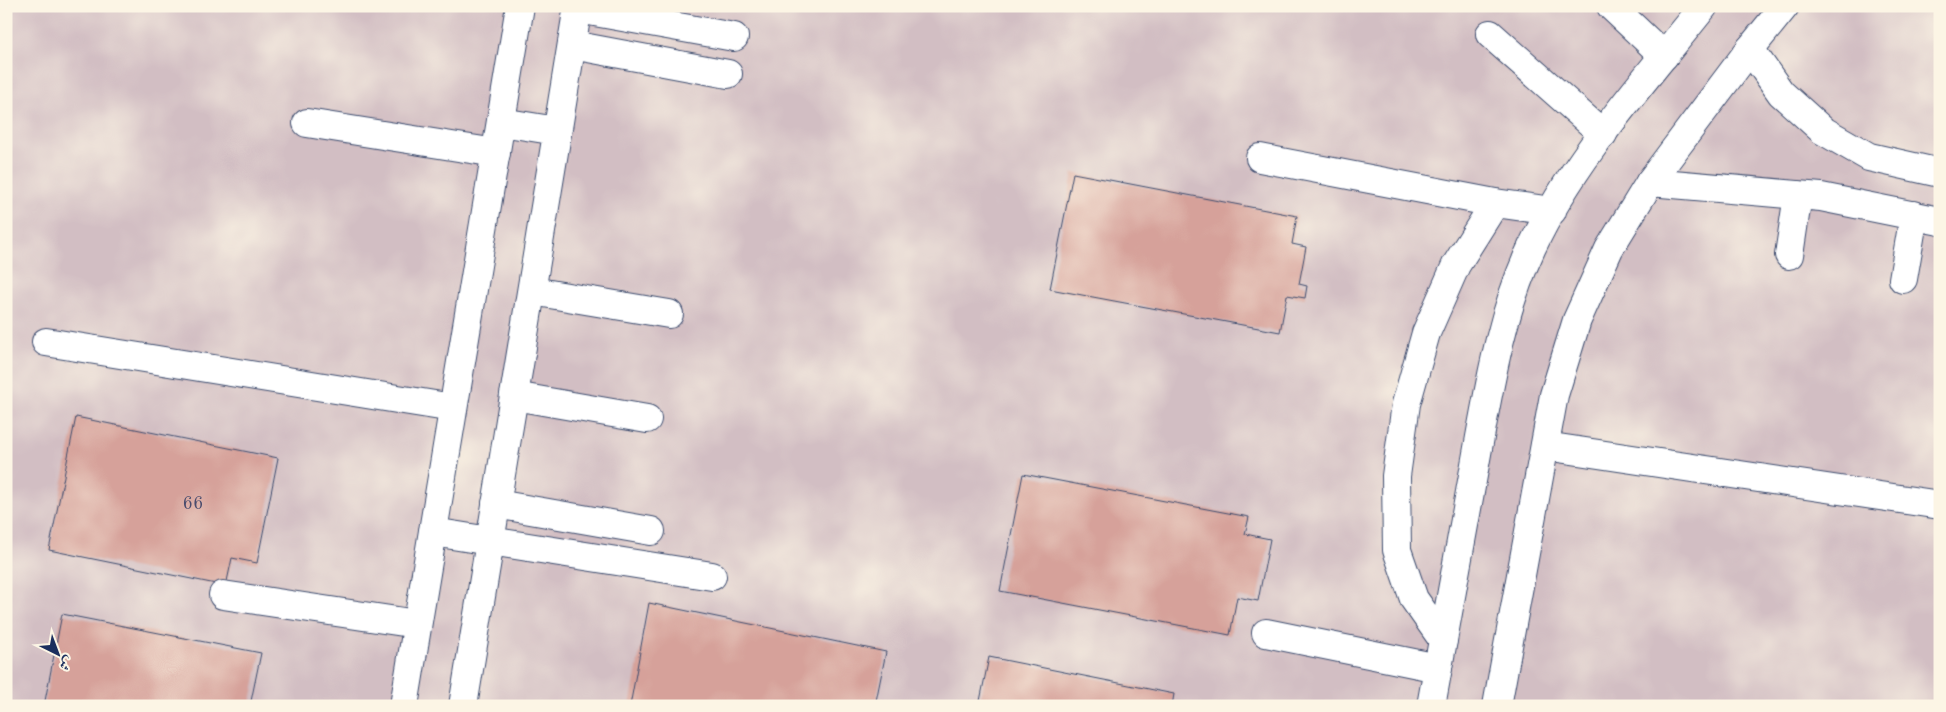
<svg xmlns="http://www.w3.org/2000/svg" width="1946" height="712" viewBox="0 0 1946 712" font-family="'Old Standard TT',Amiri,serif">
<rect width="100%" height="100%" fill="#fcf5e5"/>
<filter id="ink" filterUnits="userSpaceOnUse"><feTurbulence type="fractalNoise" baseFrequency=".02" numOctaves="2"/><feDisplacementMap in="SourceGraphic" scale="10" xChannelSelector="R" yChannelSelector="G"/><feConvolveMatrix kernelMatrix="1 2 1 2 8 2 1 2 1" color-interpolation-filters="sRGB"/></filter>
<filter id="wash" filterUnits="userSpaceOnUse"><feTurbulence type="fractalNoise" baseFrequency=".0096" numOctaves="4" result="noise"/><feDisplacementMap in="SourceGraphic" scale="20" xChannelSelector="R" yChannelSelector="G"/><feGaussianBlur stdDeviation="1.12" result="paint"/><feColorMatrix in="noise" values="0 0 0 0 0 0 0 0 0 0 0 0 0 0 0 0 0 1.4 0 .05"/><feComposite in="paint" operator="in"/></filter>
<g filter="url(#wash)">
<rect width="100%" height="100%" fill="#eee4c4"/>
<rect fill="#d2bec3" x="6" y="6" width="1934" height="700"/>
<g id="blocks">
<g fill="#d6a19a">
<path d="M1073,173L1297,216L1292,244L1306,247L1299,284L1307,286L1305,298L1287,295L1280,332L1050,289Z"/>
<path d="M76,417L278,458L257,563L232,558L226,586L49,550Z"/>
<path d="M1023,474L1249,517L1245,534L1270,539L1258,601L1237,597L1230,635L1000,591Z"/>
<path d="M649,603L886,652L875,706H630Z"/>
<path d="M62,614L261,653L250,706H44Z"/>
<path d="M989,657L1174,694L1172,706H979Z"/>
</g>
</g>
</g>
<g filter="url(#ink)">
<use href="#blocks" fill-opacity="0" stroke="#3b4a6d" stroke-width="1"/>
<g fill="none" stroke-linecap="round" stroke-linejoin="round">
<g stroke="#3b4a6d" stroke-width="30">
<g id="minor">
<path d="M1611,6L1664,56"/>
<path d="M578,9L734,37"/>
<path d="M1490,34L1603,134"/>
<path d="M572,45L728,74"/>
<path d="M1750,49L1781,93L1822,130L1869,157L1940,173"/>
<path d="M501,122L557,131"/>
<path d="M307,123L496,153"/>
<path d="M1260,158L1495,203L1552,211"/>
<path d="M1650,182L1821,197L1940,221"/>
<path d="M1789,255L1798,195"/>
<path d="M1903,279L1914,215"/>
<path d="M532,291L669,314"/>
<path d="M46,342L453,408"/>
<path d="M514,396L647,419"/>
<path d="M1545,446L1940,505"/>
<path d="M496,504L651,531"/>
<path d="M433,532L712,576"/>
<path d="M223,595L417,624"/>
<path d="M1266,633L1438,668"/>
<path d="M1443,640L1414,599L1397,550L1396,476L1406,404L1426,333L1456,265L1495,203"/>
<path d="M404,706L520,6"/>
<path d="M463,706L578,6"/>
<path d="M1431,706C1445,627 1460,549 1474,470C1488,395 1499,317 1532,247C1574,158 1643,83 1704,6"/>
<path d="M1497,706L1554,395L1577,320L1609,249L1650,182L1750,49L1785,6"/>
</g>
</g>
<use href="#minor" stroke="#fff" stroke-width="28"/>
</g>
</g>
<g text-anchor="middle" stroke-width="4" stroke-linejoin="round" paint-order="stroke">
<g font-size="18" fill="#4a4c6d">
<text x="193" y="509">66</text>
</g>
</g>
<rect width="1946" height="712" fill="none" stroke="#fcf5e5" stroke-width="25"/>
<g transform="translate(58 654) rotate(138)" stroke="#fcf5e5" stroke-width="4" paint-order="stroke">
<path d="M0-4L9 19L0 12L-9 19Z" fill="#1b2f5e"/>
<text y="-8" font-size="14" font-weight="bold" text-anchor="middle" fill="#1b2f5e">ش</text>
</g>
</svg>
